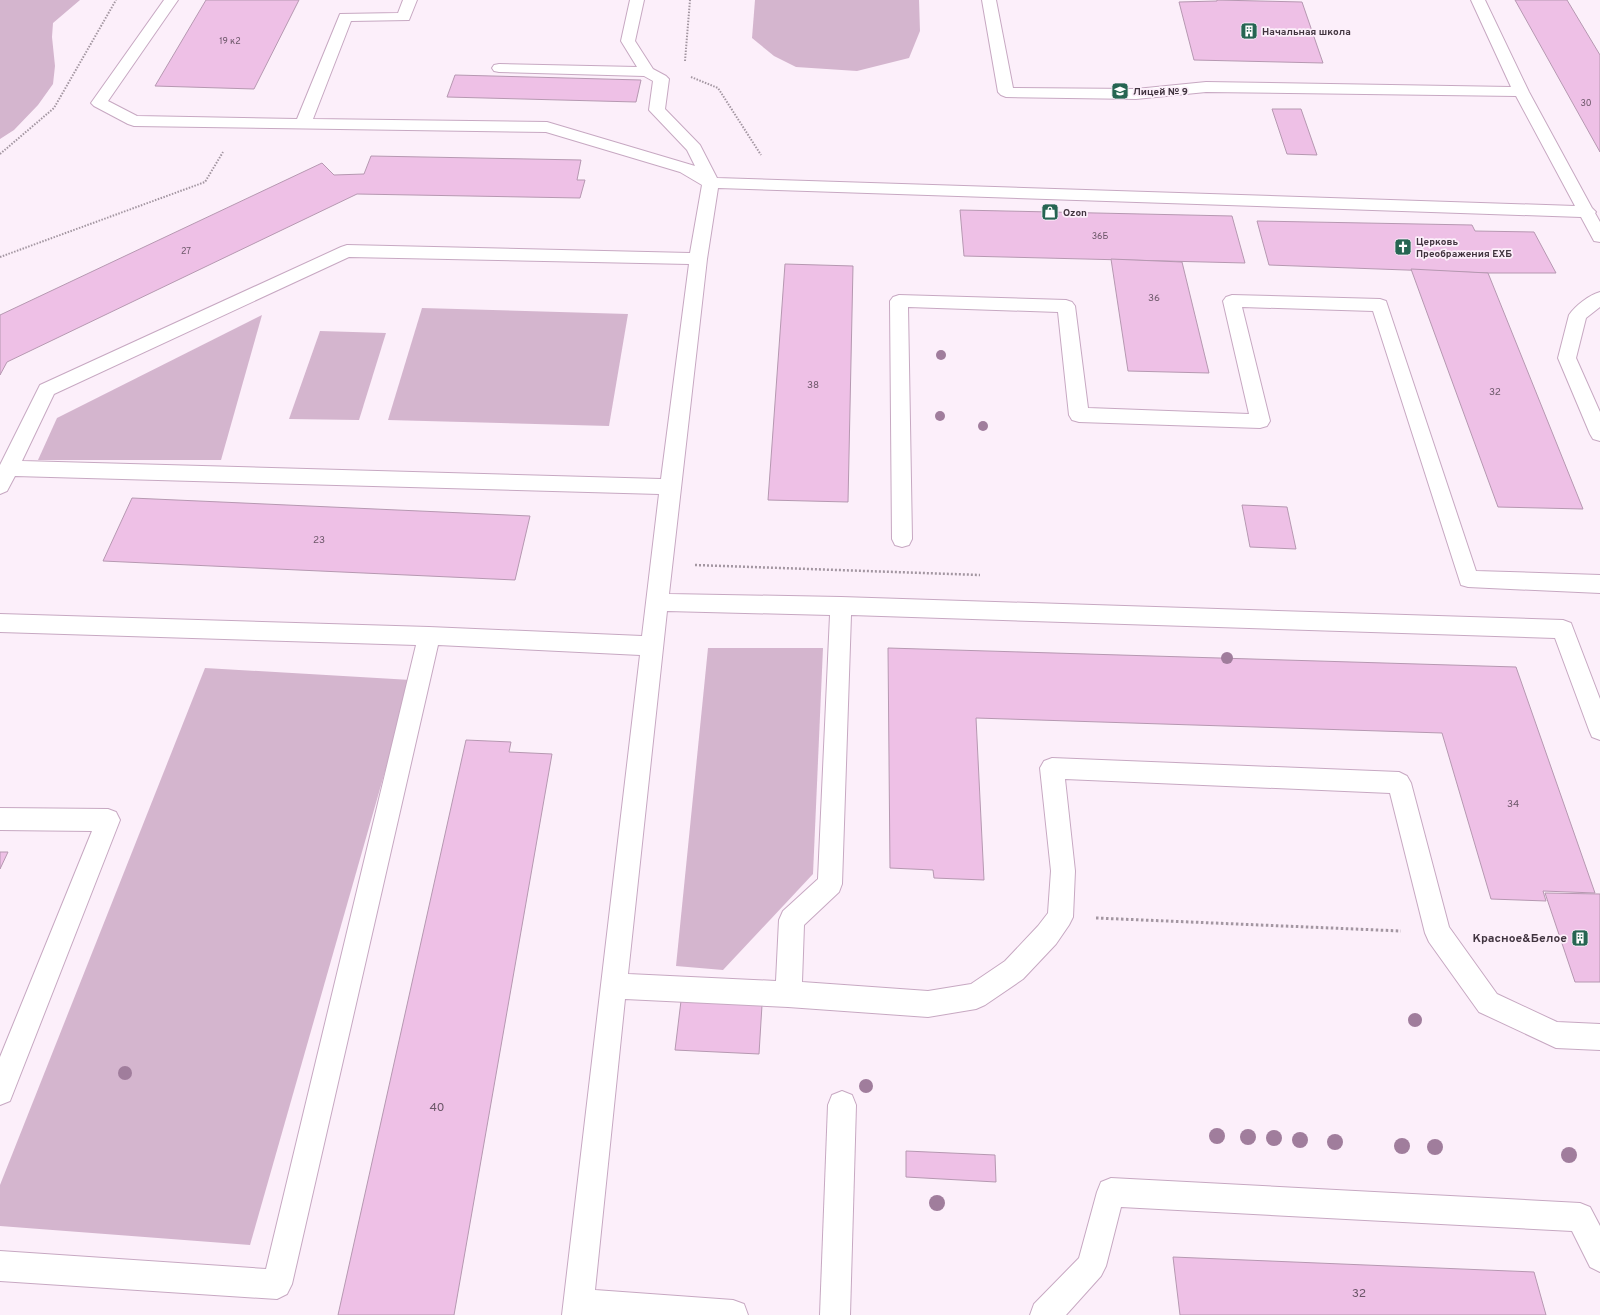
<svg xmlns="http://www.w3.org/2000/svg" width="1600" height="1315" viewBox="0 0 1600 1315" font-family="Overpass,sans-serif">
<rect width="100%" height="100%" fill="#fceffa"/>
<g fill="#d4b5ce">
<path d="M0,0H80L53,23L52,37L55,66L53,84L38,105L14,130L0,139Z"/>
<path d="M755,0H919L920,31L909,58L857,71L796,67L774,56L752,38Z"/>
<path d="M422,308L628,314L609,426L388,420Z"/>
<path d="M262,315L221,460H38L57,418Z"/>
<path d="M320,331L386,333L359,420L289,419Z"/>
<path d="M708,648H823L813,874L723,970L676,966Z"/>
<path d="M205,668L411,680L250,1245L0,1226V1185Z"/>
</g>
<g fill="#eec0e6" stroke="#b698b1">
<path d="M206,0H299L254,89L155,86Z"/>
<path d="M1217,0L1302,2L1323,63L1194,60L1179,2L1217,1Z"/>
<path d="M1515,0H1567L1600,55V152Z"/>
<path d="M455,75L641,80L636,102L447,97Z"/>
<path d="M1272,109H1301L1317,155L1287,154Z"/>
<path d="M371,156L581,160L577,180H585L580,198L357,194L7,362L0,375V315L322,163L334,175L364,174Z"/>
<path d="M960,210L1232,216L1245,263L964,256Z"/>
<path d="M1257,221L1472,225L1475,231L1534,232L1556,273H1488L1269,265Z"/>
<path d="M1111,259L1182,262L1209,373L1128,371Z"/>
<path d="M785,264L853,266L848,502L768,500Z"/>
<path d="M1411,269L1488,273L1583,509L1498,507Z"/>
<path d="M132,498L530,516L515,580L103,561Z"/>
<path d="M1242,505L1287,507L1296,549L1250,547Z"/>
<path d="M888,648L1516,667L1595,893L1543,891L1546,901L1491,899L1442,733L976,718L984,880L934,878L933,870L890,868Z"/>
<path d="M466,740L511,742L509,752L552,754L454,1315H338Z"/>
<path d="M0,852H8L0,869Z"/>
<path d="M1545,893L1600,894V982H1575Z"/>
<path d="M681,1001L762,1005L759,1054L675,1050Z"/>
<path d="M906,1151L995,1155L996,1182L906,1177Z"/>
<path d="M1173,1257L1534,1272L1546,1315H1180Z"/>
</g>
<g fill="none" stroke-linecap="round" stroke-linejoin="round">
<g stroke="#c7a8c2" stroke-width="2">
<g id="service">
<path d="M164,0H178L108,101L137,116L297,119L340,14L398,13L403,0H417L409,20L351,21L313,119L547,122L695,166L687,150L649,110L653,81L644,76L499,72L494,71L492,68L494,65L499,64L637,67L621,41L630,0H644L635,41L653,69L666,76L669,79L665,109L700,145L717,178L1575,206L1516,96L1206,92L1136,99L1006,97L1001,95L998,92L982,0H996L1013,88L1136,89L1206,82L1511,87L1471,0H1485L1529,92L1592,208L1596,212L1595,213L1600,222V242L1594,241L1581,217L718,188L707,259L669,594L841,597L1563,620L1571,623L1600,699V740L1592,737L1589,730L1555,638L851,615L842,884L839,892L804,925L802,982L928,991L971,984L1005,961L1038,926L1048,913L1051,871L1040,768L1044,761L1052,758L1399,772L1407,776L1411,783L1449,927L1497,994L1557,1022L1600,1024V1050L1556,1048L1479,1012L1429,942L1425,933L1390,793L1065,779L1075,871L1073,917L1069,925L1056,944L1023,979L985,1005L976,1009L928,1017L788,1007L625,999L595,1290L733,1300L744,1304L748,1315H562L640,655L438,645L292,1284L287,1294L277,1299L0,1281V1251L266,1269L416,645L0,632V614L429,627L642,636L659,494L15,476L7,491L0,494V465L40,385L341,247L347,245L690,253L702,185L680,172L546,132L134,126L128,124L94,106L91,103ZM349,257L689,264L661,479L22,461L54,394ZM667,611L830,615L818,879L783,911L779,920L776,981L628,974Z"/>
<path d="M1600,292V307L1586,318L1576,358L1600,412V441L1593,439L1590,434L1558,358L1569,315C1575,306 1589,295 1600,292Z"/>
<path d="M899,295L1066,300L1072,302L1075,306L1088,408L1249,414L1223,301L1226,297L1232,295L1380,299L1386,301L1476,571L1600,575V593L1468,587L1461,585L1373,311L1242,307L1270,421L1267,426L1260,428L1079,422L1072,420L1069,415L1058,312L908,307L912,539L909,545L902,547L895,545L892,539L890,301L893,297Z"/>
<path d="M0,808L108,809L116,812L120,820L10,1101L0,1105V1057L92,831L0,830Z"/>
<path d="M842,1091L852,1095L856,1105L850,1315H820L828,1105L832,1095Z"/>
<path d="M1111,1178L1580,1203L1590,1207L1600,1226V1272L1590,1267L1572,1231L1121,1207L1106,1266L1101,1276L1066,1315H1030L1034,1304L1079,1258L1097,1192L1101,1182Z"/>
</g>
</g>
<g stroke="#a396a1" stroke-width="2" stroke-dasharray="1.5 1.5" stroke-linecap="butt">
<path d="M685,61L690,0"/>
<path d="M691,77L718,88L761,155"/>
<path d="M0,154L54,108L116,0"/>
<path d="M0,257L205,182L223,152"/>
</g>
<path stroke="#a396a1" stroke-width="2.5" stroke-dasharray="2 2" stroke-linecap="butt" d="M695,565L980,575"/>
<path stroke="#a396a1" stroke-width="3" stroke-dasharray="2.5 2.5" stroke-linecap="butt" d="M1096,918L1401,931"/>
<use href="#service" fill="#fff" fill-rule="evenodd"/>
</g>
<g fill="#a07d9c">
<circle cx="941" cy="355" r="5"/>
<circle cx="940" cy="416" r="5"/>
<circle cx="983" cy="426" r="5"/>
<circle cx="1227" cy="658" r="6"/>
<circle cx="1415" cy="1020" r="7"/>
<circle cx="125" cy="1073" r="7"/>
<circle cx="866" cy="1086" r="7"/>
<circle cx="1217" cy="1136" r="8"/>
<circle cx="1248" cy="1137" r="8"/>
<circle cx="1274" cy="1138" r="8"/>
<circle cx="1300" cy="1140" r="8"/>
<circle cx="1335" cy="1142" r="8"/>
<circle cx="1402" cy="1146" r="8"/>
<circle cx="1435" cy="1147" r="8"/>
<circle cx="1569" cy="1155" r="8"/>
<circle cx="937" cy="1203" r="8"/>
</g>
<defs>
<g id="building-square" transform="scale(0.9)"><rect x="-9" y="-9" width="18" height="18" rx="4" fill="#266552" stroke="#fceffa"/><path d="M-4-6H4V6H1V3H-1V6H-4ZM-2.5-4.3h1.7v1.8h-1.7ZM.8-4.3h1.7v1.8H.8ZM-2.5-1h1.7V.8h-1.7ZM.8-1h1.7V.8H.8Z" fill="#fff"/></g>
<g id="school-square" transform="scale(0.9)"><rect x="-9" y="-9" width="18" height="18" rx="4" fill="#266552" stroke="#fceffa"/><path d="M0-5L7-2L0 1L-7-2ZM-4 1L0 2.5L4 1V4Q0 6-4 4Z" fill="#fff"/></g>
<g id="shop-square" transform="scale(0.9)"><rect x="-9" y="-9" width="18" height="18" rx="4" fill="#266552" stroke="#fceffa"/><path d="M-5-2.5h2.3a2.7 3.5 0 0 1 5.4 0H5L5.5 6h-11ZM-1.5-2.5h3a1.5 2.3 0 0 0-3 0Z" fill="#fff"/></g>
<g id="church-square" transform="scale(0.9)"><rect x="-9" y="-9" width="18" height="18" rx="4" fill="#266552" stroke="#fceffa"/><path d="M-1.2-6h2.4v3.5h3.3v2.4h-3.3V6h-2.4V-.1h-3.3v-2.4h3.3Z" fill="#fff"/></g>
</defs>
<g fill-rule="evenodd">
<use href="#building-square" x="1249" y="31"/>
<use href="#school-square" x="1120" y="91"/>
<use href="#shop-square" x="1050" y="212"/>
<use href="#church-square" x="1403" y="247"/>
<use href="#building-square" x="1580" y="938"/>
</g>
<g text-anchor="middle" stroke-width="3.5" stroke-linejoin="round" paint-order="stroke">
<g font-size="9" fill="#6c5769">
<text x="230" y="44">19 к2</text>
<text x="1586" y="106">30</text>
<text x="1100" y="239">36Б</text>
<text x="186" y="254">27</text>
</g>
<g font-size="10" font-weight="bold" fill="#41343f" stroke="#fceffa" text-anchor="start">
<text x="1262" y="35">Начальная школа</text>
<text x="1133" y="95">Лицей № 9</text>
<text x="1063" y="216">Ozon</text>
<text x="1416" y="245">Церковь<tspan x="1416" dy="12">Преображения ЕХБ</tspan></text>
</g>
<g font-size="10" fill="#6c5769">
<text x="1154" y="301">36</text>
<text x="813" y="388">38</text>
<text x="1495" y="395">32</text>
<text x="319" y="543">23</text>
<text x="1513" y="807">34</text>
</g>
<g font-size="12" font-weight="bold" fill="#41343f" stroke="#fceffa" text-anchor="end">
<text x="1567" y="942">Красное&amp;Белое</text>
</g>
<g font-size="12" fill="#6c5769">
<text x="437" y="1111">40</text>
<text x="1359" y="1297">32</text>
</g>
</g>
</svg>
